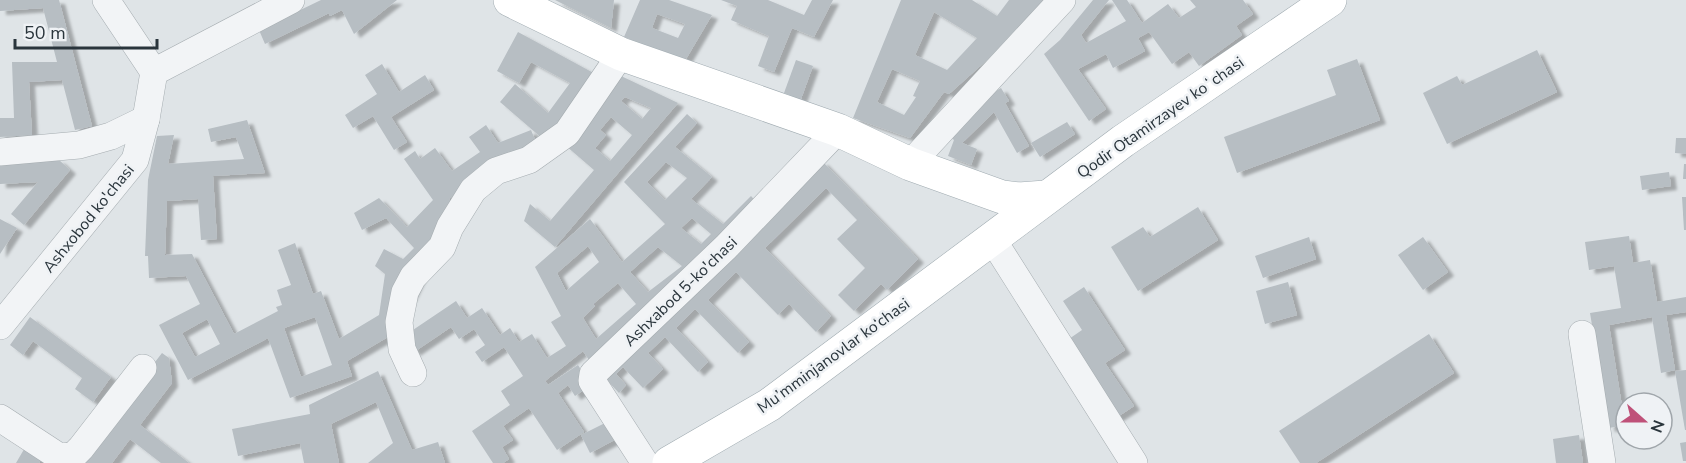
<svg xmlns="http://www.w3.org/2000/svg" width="1686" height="463" viewBox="0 0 1686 463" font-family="'Nunito Sans',sans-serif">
<defs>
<filter id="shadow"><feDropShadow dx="6" dy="4" stdDeviation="1.5" flood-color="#0004"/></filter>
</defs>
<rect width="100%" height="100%" fill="#dfe4e7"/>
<g fill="#b7bec3" fill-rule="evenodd" filter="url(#shadow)">
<path d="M0,0H59L92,126L75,130L62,80L29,82L32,135L0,137V118H14L12,62H57L43,8L0,11Z"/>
<path d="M321,0H397L354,34L342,10L330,16L329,13L265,44L259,30Z"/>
<path d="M555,0H614L611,28Z"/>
<path d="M640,0H669L712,15L686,59L624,37ZM657,14L685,24L678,38L652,28Z"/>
<path d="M721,0H768L804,15L812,0H833L814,37L792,28L774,72L758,66L769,36L731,20L737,6Z"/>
<path d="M901,0H972L997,16L1009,0H1044L1007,42L949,94L944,92L910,138L853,118ZM934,12L977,38L947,70L915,55ZM892,69L920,81L913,96L916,97L904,115L877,102Z"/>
<path d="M1093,0H1109L1081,35L1086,43L1126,21L1112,0H1127L1142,23L1168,4L1179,18L1196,7L1190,0H1243L1253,14L1236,26L1242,35L1199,66L1189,52L1172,64L1149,32L1138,38L1145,51L1113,68L1106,54L1078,69L1106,109L1089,121L1044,54L1060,40Z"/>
<path d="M518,32L599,76L550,145L500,102L515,84L548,113L570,83L531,62L519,83L497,71Z"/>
<path d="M1537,50L1557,92L1447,144L1423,93L1457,76L1462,85Z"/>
<path d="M1357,59L1380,120L1237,173L1224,137L1336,95L1327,70Z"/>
<path d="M796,60L813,66L801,99L784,93Z"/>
<path d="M382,64L399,92L425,75L434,90L391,117L407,142L394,150L373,116L353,128L345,115L377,94L365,75Z"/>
<path d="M621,76L678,103L555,247L524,221L530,204L550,221L594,170L565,145ZM625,97L651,108L642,119L621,101ZM611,117L632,135L610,161L595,148L606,135L600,130Z"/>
<path d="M1001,88L1009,101L1005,103L1029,146L1017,153L994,112L962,143L977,149L971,165L948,156L954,140L948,134L989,95Z"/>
<path d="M687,114L697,123L675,147L712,177L691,199L723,224L751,196L760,206L591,363L583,351L545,381L548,385L578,365L591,385L575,396L568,385L558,393L584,432L557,450L529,408L503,426L513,440L502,447L509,459L503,463H493L472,431L510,405L501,391L523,376L504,347L482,362L475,352L485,345L474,329L459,339L451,327L414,352L404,336L456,301L467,318L482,308L500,335L510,328L519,342L532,334L547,358L566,346L551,322L561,316L535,267L590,219L622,262L665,224L624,182ZM666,162L687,178L665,200L647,182ZM692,218L711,234L701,244L681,228ZM588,246L599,262L566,291L557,273ZM658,247L682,266L648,292L630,272ZM618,283L636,304L596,339L583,318L595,306L593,304Z"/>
<path d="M247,120L265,173L213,176L217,239L201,240L198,199L167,201L165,255L192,254L234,334L278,311L276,307L282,305L277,290L291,285L278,250L295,243L313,294L321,291L339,339L379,315L385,274L375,266L384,249L403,259L414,248L386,218L362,230L354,213L379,198L407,227L433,200L404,159L415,151L420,159L435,148L452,171L480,152L469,137L486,125L498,143L531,130L538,147L490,166L449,199L453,205L430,239L435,245L393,334L347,361L352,376L290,398L268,338L188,380L159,325L200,304L186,276L149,278L148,256H145L148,180L157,136L174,135L168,164L244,159L236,137L211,142L208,129ZM315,317L332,365L301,377L284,328ZM207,319L220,344L195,357L182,333Z"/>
<path d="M1067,122L1075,134L1040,157L1031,143Z"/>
<path d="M1676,138H1686V154L1675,153Z"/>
<path d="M59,160L70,170L24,225L11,214L38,182L0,184V163Z"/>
<path d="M822,161L918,259L887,290L881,284L854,311L838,295L865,268L837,239L857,220L826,188L765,248L831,316L816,332L789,304L778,315L736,272L708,300L749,342L738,353L695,309L676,328L708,362L698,372L665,337L648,353L663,369L643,388L623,367L616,374L626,385L619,393L601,374Z"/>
<path d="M1684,164H1686V179H1683Z"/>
<path d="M1669,172L1671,186L1642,190L1640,176Z"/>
<path d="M1682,197H1686V230H1684Z"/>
<path d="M1198,207L1218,240L1138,291L1111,247L1143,227L1150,237Z"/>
<path d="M0,219L17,228L0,254Z"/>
<path d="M1629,236L1633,263L1650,260L1657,302L1686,297V312L1666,315L1675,370L1661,373L1652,317L1609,325L1625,425L1609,428L1590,313L1621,308L1614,266L1589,270L1585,242Z"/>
<path d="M1309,237L1316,259L1263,278L1255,256Z"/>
<path d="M1423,237L1448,272L1423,290L1398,255Z"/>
<path d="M1288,282L1297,315L1265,324L1256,291Z"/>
<path d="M1084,287L1125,350L1105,363L1134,406L1116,418L1066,341L1082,330L1063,301Z"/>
<path d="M30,317L111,377L93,402L75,389L82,378L33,341L23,355L10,345Z"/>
<path d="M1429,334L1454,373L1316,463H1300L1279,431Z"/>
<path d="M162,353L169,358L172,383L140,425L189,463H161L130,439L112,463H77Z"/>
<path d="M1686,370V430H1685L1675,371Z"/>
<path d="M378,371L412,450L438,442L445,463H368L393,443L376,402L331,424L339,463H304L300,443L238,456L232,429L310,414L309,405Z"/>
<path d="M611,420L620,437L590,453L581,435Z"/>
<path d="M1579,435L1583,463H1556L1553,439Z"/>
<path d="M30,439L47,449L39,463H16Z"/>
<path d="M1686,442V461H1683L1680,443Z"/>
</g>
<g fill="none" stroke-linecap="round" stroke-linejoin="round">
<g stroke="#a5acb0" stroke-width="28">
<g id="minor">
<path d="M106,0L154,72"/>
<path d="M0,152L79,145L111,136L146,119"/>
<path d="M910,164L1062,0"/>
<path d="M991,237L1134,463"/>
<path d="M0,326L135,160L146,119L154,72L291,0"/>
<path d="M1582,334L1602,463"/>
<path d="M413,373L402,349L399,322L405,292L413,277L442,247L450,227L473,190L496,171L529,160L567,133L621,54"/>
<path d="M0,418L58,456L72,457L81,448L143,368"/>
<path d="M645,463L592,381L593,374L726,247L838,130"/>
</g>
</g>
<g stroke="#a0abb1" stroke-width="34">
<g id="major">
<path d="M510,0L621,54L838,130L910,164L1002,197L1019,199L1046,197"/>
<path d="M669,463L769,405L1123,141L1330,0"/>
</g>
</g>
<use href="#minor" stroke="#f2f4f6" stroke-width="27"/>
<use href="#major" stroke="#fff" stroke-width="33"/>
</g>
<g text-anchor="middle" stroke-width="5" stroke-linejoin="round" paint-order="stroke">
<g font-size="16" fill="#2a353c" stroke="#eff2f5">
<text transform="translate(1160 117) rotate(-35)" y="6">Qodir Otamirzayev koʻchasi</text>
<text transform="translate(88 218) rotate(-51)" y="6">Ashxobod ko'chasi</text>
<text transform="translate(680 291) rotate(-44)" y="6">Ashxabod 5-ko'chasi</text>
<text transform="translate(833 355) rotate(-36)" y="6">Mu’mminjanovlar ko‘chasi</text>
</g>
</g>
<g transform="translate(1644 421) rotate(111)"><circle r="28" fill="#eff2f5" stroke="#a0a6ab" stroke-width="1.5"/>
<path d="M0-4.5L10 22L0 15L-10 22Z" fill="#bf5179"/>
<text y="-9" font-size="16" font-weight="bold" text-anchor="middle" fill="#2a353c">N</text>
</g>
<path d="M15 39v9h142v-9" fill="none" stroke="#2a353c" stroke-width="3"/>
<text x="24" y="39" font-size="18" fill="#2a353c" stroke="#eff2f5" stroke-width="4.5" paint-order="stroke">50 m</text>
</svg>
